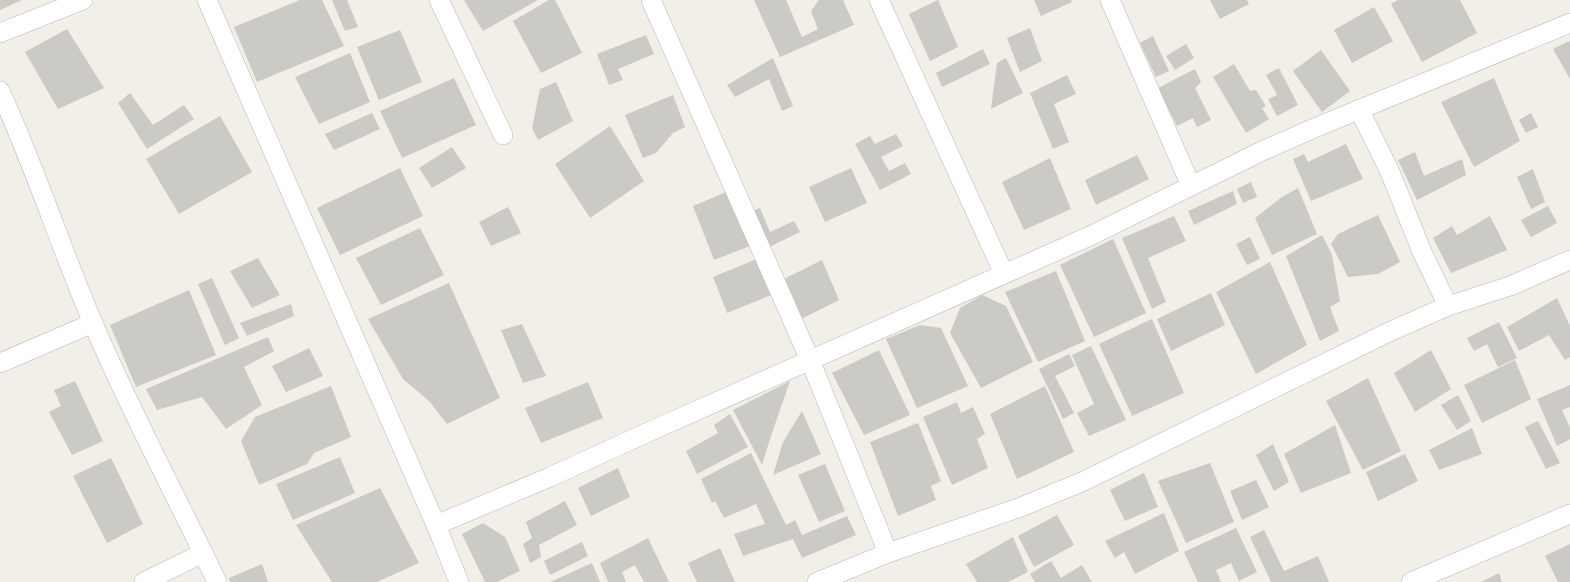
<svg xmlns="http://www.w3.org/2000/svg" width="1570" height="582" viewBox="0 0 1570 582" font-family="'Open Sans',sans-serif">
<rect width="100%" height="100%" fill="#f1efe8"/>
<g fill="#cccac5">
<path d="M0,0H22L0,10Z"/>
<path d="M300,0H322L344,46L257,82L234,27Z"/>
<path d="M332,0H347L358,27L345,31Z"/>
<path d="M464,0H538L483,31Z"/>
<path d="M549,0H555L582,53L541,73L513,21Z"/>
<path d="M754,0H786L802,37L818,29L811,11L819,0H843L854,25L780,57Z"/>
<path d="M938,0L958,47L930,61L909,14Z"/>
<path d="M1034,0H1071L1072,2L1041,16Z"/>
<path d="M1210,0H1247L1249,4L1220,19Z"/>
<path d="M1398,0H1460L1477,33L1422,62L1391,4Z"/>
<path d="M1374,7L1393,41L1352,63L1334,30Z"/>
<path d="M1030,28L1042,61L1020,72L1007,38Z"/>
<path d="M67,29L104,88L58,109L25,52Z"/>
<path d="M400,30L422,82L379,100L357,47Z"/>
<path d="M646,35L654,54L618,69L623,80L609,85L597,54Z"/>
<path d="M1153,36L1169,71L1156,77L1140,43Z"/>
<path d="M1569,41L1570,43V79L1553,49Z"/>
<path d="M1186,44L1194,58L1175,70L1166,56Z"/>
<path d="M983,49L990,64L942,87L936,73Z"/>
<path d="M1321,50L1350,91L1322,112L1293,71Z"/>
<path d="M350,53L370,102L319,124L295,77Z"/>
<path d="M773,58L793,106L782,111L769,79L735,97L727,85Z"/>
<path d="M1006,58L1023,93L991,109L997,63Z"/>
<path d="M1234,64L1250,91L1256,90L1266,106L1262,108L1269,119L1246,133L1213,77Z"/>
<path d="M1279,68L1298,105L1277,116L1268,99L1277,95L1266,75Z"/>
<path d="M1195,69L1201,82L1195,88L1211,120L1197,127L1193,118L1177,126L1158,88Z"/>
<path d="M1067,75L1076,94L1054,104L1069,142L1053,149L1030,93Z"/>
<path d="M454,78L476,125L402,158L380,111Z"/>
<path d="M1494,78L1520,141L1474,167L1441,102Z"/>
<path d="M556,82L573,121L538,140L532,128L540,89Z"/>
<path d="M130,93L153,125L184,105L194,119L147,149L118,103Z"/>
<path d="M673,95L685,127L673,133L656,153L643,158L625,115Z"/>
<path d="M372,113L380,129L334,150L325,134Z"/>
<path d="M1531,113L1538,127L1526,133L1519,120Z"/>
<path d="M220,116L252,172L179,214L146,159Z"/>
<path d="M610,126L644,181L590,218L555,164Z"/>
<path d="M896,134L903,146L881,157L889,171L905,163L911,174L880,190L855,144L870,136L875,144Z"/>
<path d="M1346,144L1363,179L1311,201L1293,159L1304,154L1308,162Z"/>
<path d="M452,147L466,168L432,188L419,168Z"/>
<path d="M1415,152L1424,176L1462,159L1466,175L1417,200L1398,160Z"/>
<path d="M1137,155L1149,179L1096,205L1085,180Z"/>
<path d="M1050,158L1071,209L1024,230L1002,182Z"/>
<path d="M400,168L423,216L340,255L317,208Z"/>
<path d="M851,168L867,203L825,222L809,187Z"/>
<path d="M1533,169L1545,202L1531,209L1517,177Z"/>
<path d="M1251,182L1257,197L1243,203L1237,189Z"/>
<path d="M1298,188L1317,234L1272,255L1255,218L1282,197Z"/>
<path d="M729,191L750,246L714,260L693,206Z"/>
<path d="M1233,191L1237,204L1194,225L1188,211Z"/>
<path d="M1548,206L1557,223L1531,237L1521,220Z"/>
<path d="M508,207L521,233L491,246L479,222Z"/>
<path d="M760,208L770,232L794,221L800,232L767,248L751,212Z"/>
<path d="M1378,215L1400,262L1378,274L1348,277L1331,244L1338,234Z"/>
<path d="M1174,216L1186,241L1148,258L1166,302L1152,309L1122,238Z"/>
<path d="M1490,216L1507,250L1451,273L1433,238L1452,226L1457,235Z"/>
<path d="M420,228L444,275L381,305L356,258Z"/>
<path d="M1322,235L1332,255L1340,301L1330,307L1339,331L1320,341L1286,256Z"/>
<path d="M1250,237L1260,259L1247,265L1236,244Z"/>
<path d="M1113,239L1146,313L1094,337L1060,265Z"/>
<path d="M258,258L280,295L252,308L230,271Z"/>
<path d="M759,258L774,294L727,313L713,277Z"/>
<path d="M822,260L839,300L801,319L782,280Z"/>
<path d="M1270,262L1307,345L1256,374L1216,292Z"/>
<path d="M1056,271L1085,341L1038,362L1005,292Z"/>
<path d="M212,278L239,338L225,345L198,284Z"/>
<path d="M449,283L500,398L447,424L429,401L403,379L368,319Z"/>
<path d="M189,290L216,355L136,387L110,325Z"/>
<path d="M1211,293L1225,325L1171,351L1157,319Z"/>
<path d="M982,295L1006,306L1033,362L981,388L950,333L960,308Z"/>
<path d="M1557,298L1570,326V357L1565,360L1549,335L1519,351L1507,327Z"/>
<path d="M291,304L294,316L247,336L240,323Z"/>
<path d="M1152,319L1184,393L1132,416L1099,344Z"/>
<path d="M1499,322L1517,358L1498,367L1487,344L1474,351L1467,338Z"/>
<path d="M522,324L546,376L523,383L501,330Z"/>
<path d="M920,325L941,328L968,386L917,408L886,339Z"/>
<path d="M268,337L274,351L244,367L262,405L226,429L202,397L157,410L146,389Z"/>
<path d="M1091,346L1126,420L1089,436L1077,413L1094,404L1072,355Z"/>
<path d="M309,348L323,376L286,392L272,366Z"/>
<path d="M879,350L910,415L864,435L832,373Z"/>
<path d="M1431,350L1451,389L1415,412L1394,373Z"/>
<path d="M1069,354L1075,366L1055,376L1074,413L1063,419L1039,369Z"/>
<path d="M1515,360L1531,399L1482,423L1464,385Z"/>
<path d="M1368,378L1401,451L1363,470L1326,401Z"/>
<path d="M75,381L103,441L72,455L49,412L61,406L54,390Z"/>
<path d="M790,381L770,439L762,465L733,410Z"/>
<path d="M588,382L603,418L541,443L525,408Z"/>
<path d="M1570,385V407L1562,410L1570,428V439L1557,446L1537,399Z"/>
<path d="M331,386L351,437L314,453L307,464L259,485L241,441L255,417Z"/>
<path d="M1045,386L1074,452L1017,479L990,414Z"/>
<path d="M1458,395L1471,421L1457,430L1441,405Z"/>
<path d="M957,402L961,413L973,407L985,434L977,439L988,468L952,485L923,417Z"/>
<path d="M802,411L821,454L773,475L783,442Z"/>
<path d="M730,414L748,447L697,474L686,451L718,433L714,425Z"/>
<path d="M1538,421L1560,463L1546,469L1525,427Z"/>
<path d="M918,423L941,481L931,486L936,500L898,516L870,442Z"/>
<path d="M1335,425L1351,473L1301,493L1284,454Z"/>
<path d="M1472,428L1482,454L1439,470L1429,450Z"/>
<path d="M1273,444L1289,482L1274,491L1256,455Z"/>
<path d="M751,453L786,525L795,520L802,535L847,516L856,535L802,558L793,539L743,556L734,534L765,524L756,504L724,518L715,501L712,503L701,479Z"/>
<path d="M1405,454L1418,481L1378,501L1366,472Z"/>
<path d="M340,457L355,493L293,520L276,484Z"/>
<path d="M111,458L143,524L107,543L73,476Z"/>
<path d="M1210,463L1234,522L1186,543L1158,481Z"/>
<path d="M825,464L845,511L819,522L798,475Z"/>
<path d="M618,468L630,497L591,516L578,488Z"/>
<path d="M1144,473L1158,507L1125,521L1110,490Z"/>
<path d="M1256,480L1269,507L1242,520L1230,491Z"/>
<path d="M380,488L419,563L377,582H332L296,525Z"/>
<path d="M565,501L577,525L539,545L541,557L530,563L523,544L532,538L526,522Z"/>
<path d="M1164,513L1179,551L1135,574L1124,552L1115,558L1105,541Z"/>
<path d="M1057,515L1074,545L1034,567L1018,536Z"/>
<path d="M483,523L505,537L520,571L497,582H485L462,534Z"/>
<path d="M1236,528L1257,572L1239,581L1231,563L1216,570L1221,582H1198L1184,552Z"/>
<path d="M1264,530L1284,571L1318,556L1329,582H1271L1250,537Z"/>
<path d="M1013,537L1028,572L1008,582H977L966,564Z"/>
<path d="M648,538L669,582H644L635,565L622,572L626,582H608L600,563Z"/>
<path d="M582,542L588,556L550,575L544,561Z"/>
<path d="M1570,544V582H1558L1545,556Z"/>
<path d="M720,548L735,582H697L688,563Z"/>
<path d="M1051,561L1061,578L1082,565L1092,582H1035L1030,574Z"/>
<path d="M592,563L600,582H550Z"/>
<path d="M262,564L268,582H230L229,578Z"/>
<path d="M1499,573L1502,582H1481Z"/>
</g>
<g fill="none" stroke-linecap="round" stroke-linejoin="round">
<g stroke="#b5b8bc" stroke-width="20">
<g id="minor">
<path d="M207,0L436,525L459,582"/>
<path d="M439,0L503,135"/>
<path d="M651,0L810,360L888,553"/>
<path d="M879,0L1004,274"/>
<path d="M1110,0L1191,186"/>
<path d="M0,33L83,0"/>
<path d="M0,91C35,167 60,246 93,323C130,411 176,495 217,582"/>
<path d="M1359,109L1390,172L1422,252L1448,306"/>
<path d="M0,363L93,323"/>
<path d="M436,525L550,477L644,434L1090,236L1260,152L1312,129L1570,23"/>
<path d="M144,582L203,553"/>
<path d="M817,582L888,553L1021,507L1084,481L1389,332L1448,306L1510,286L1570,260"/>
<path d="M1411,582L1570,514"/>
</g>
</g>
<use href="#minor" stroke="#fff" stroke-width="19"/>
</g>
</svg>
